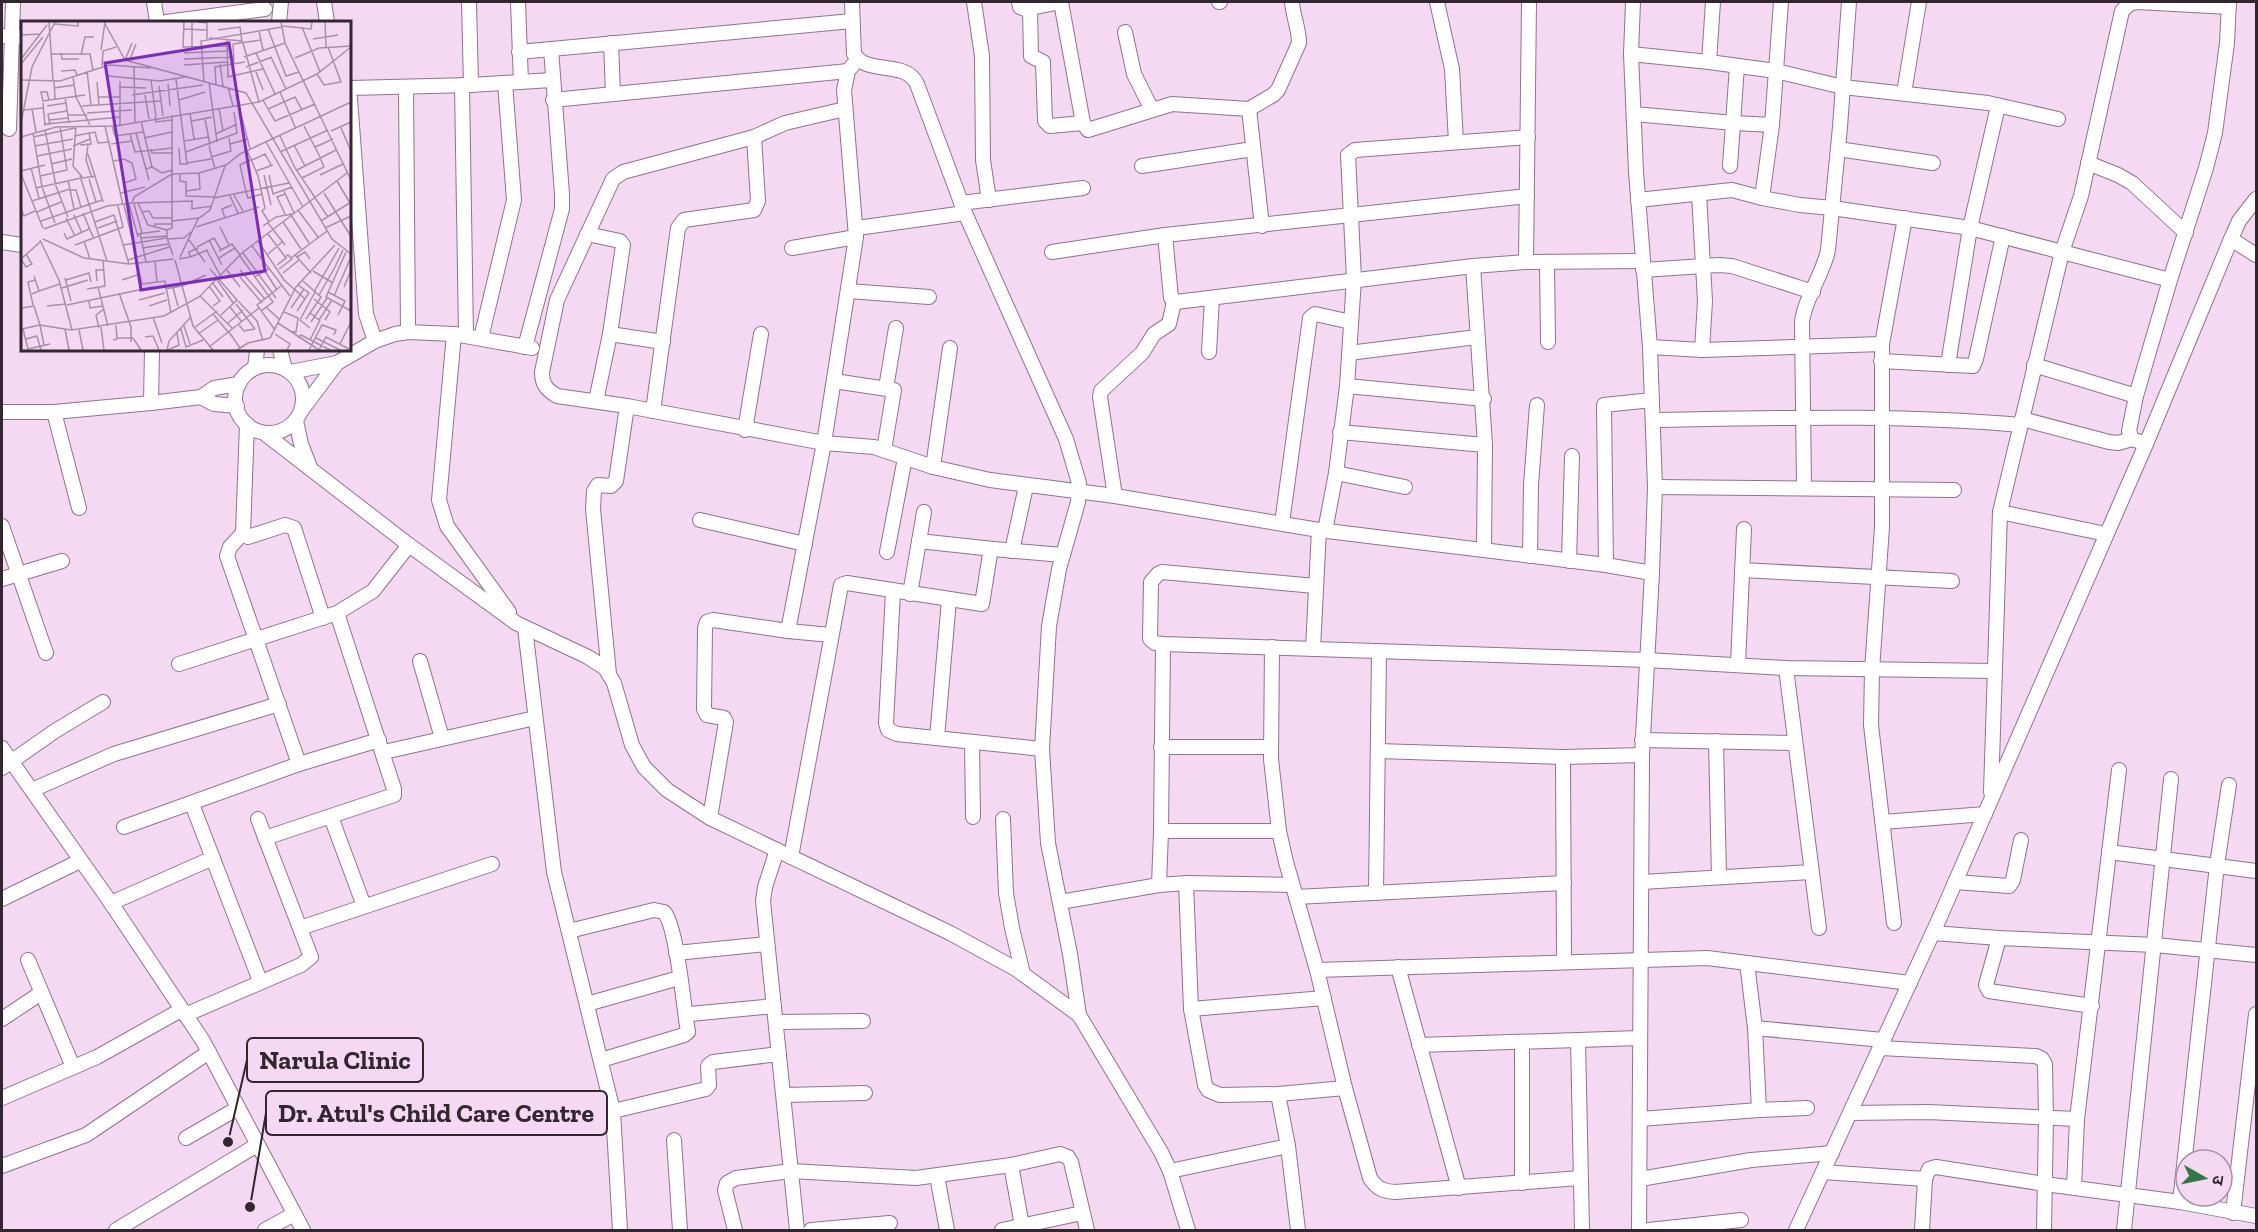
<svg xmlns="http://www.w3.org/2000/svg" width="2258" height="1232" viewBox="0 0 2258 1232" font-family="'Zilla Slab','Noto Sans Devanagari',serif">
<rect width="100%" height="100%" fill="#f5d8f2"/>
<g fill="none" stroke-linecap="round" stroke-linejoin="round">
<g stroke="#8f748c" stroke-width="16">
<g id="minor">
<path d="M154,2L157,22"/>
<path d="M324,2L327,22"/>
<path d="M469,2L471,85"/>
<path d="M518,2L521,82"/>
<path d="M852,2L854,54C867,76 905,59 917,84L965,213L1066,439L1079,483L1078,502L1059,569L1049,626L1042,749L1048,843L1070,954L1079,1015"/>
<path d="M974,2L982,56L983,160L989,200"/>
<path d="M1019,2L1020,7L1025,9L1061,2"/>
<path d="M1061,2L1083,123L1088,130L1172,104L1249,109L1273,95L1278,90L1299,43C1299,29 1293,16 1292,2"/>
<path d="M1219,2H1220"/>
<path d="M1437,2L1452,69L1456,142"/>
<path d="M1633,2L1631,54L1636,172L1650,347L1655,487L1652,573L1642,755L1639,1230"/>
<path d="M1030,8L1031,56L1043,62L1045,121L1050,126L1083,123"/>
<path d="M166,22L265,9"/>
<path d="M279,22L281,2"/>
<path d="M1125,32L1134,74L1152,110"/>
<path d="M2,36L22,37"/>
<path d="M611,43L613,93"/>
<path d="M519,52L852,21"/>
<path d="M1631,54L1709,62L1776,71L1843,87L1988,103L2058,119"/>
<path d="M1709,62L1713,2"/>
<path d="M462,85L466,335"/>
<path d="M406,87L408,332"/>
<path d="M350,88L471,85L552,80"/>
<path d="M1904,93L1919,2"/>
<path d="M350,98L366,314L375,341"/>
<path d="M553,100L848,71"/>
<path d="M845,109L785,123L754,137L623,172L613,179L557,300L542,372C542,385 547,390 557,396L627,406L824,443L874,447L933,467L990,480L1115,496L1319,530L1606,565L1652,573"/>
<path d="M1249,109L1262,226"/>
<path d="M1634,114L1734,123L1772,125"/>
<path d="M9,129L13,2"/>
<path d="M1838,149L1933,163"/>
<path d="M2088,163L2118,175L2132,183L2186,233"/>
<path d="M1142,166L1253,149"/>
<path d="M1730,166L1737,66"/>
<path d="M1699,194L1705,301L1702,350"/>
<path d="M1762,198L1772,125L1781,2"/>
<path d="M1638,200L1732,190L1762,198L1800,205L1832,208L1970,228L2170,280"/>
<path d="M961,203L1083,188"/>
<path d="M857,228L965,213"/>
<path d="M587,234L620,241L623,245L610,334L596,401"/>
<path d="M1165,235L1171,298L1176,302L1473,266L1526,262L1643,261"/>
<path d="M2231,239L2256,255"/>
<path d="M2,242L22,245"/>
<path d="M792,248L856,237"/>
<path d="M1052,252L1165,235L1527,196"/>
<path d="M1526,262L1529,2"/>
<path d="M1547,262L1548,342"/>
<path d="M1473,266L1485,445L1484,550"/>
<path d="M1643,270L1719,265L1732,266L1813,292"/>
<path d="M848,291L929,297"/>
<path d="M454,334L439,500L447,526L509,612"/>
<path d="M610,334L663,342"/>
<path d="M481,338L514,200L505,83"/>
<path d="M525,347L562,209V194L551,49"/>
<path d="M1650,347L1702,350L1882,344"/>
<path d="M280,350L285,369"/>
<path d="M1209,352L1212,298"/>
<path d="M1349,353L1477,337"/>
<path d="M1881,361L1973,366L1976,359L2003,236"/>
<path d="M1948,365L1970,228L1998,106"/>
<path d="M2034,365L2136,396"/>
<circle cx="269" cy="399" r="34"/>
<path d="M255,368L257,350"/>
<path d="M290,372L337,363"/>
<path d="M834,381L894,390L884,450"/>
<path d="M1347,386L1484,399"/>
<path d="M886,388L896,328"/>
<path d="M201,397L214,404L237,406"/>
<path d="M151,403L152,350"/>
<path d="M301,411L337,363L375,341L395,334L408,332L454,334L532,348"/>
<path d="M653,411L678,228L684,220L754,210L758,201L754,137"/>
<path d="M2,412H54L151,403L201,397L214,388L239,384"/>
<path d="M54,412L79,508"/>
<path d="M2022,419L2109,442L2118,443L2132,439"/>
<path d="M1653,420C1776,418 1899,414 2021,425"/>
<path d="M296,421L301,444L310,467"/>
<path d="M247,424L243,533L248,537L285,525L294,528L323,618"/>
<path d="M745,430L761,334"/>
<path d="M1340,432L1485,445"/>
<path d="M264,433L409,545L516,623L588,657L605,668L614,683L632,745L644,767L667,790L710,818L950,933L1016,969L1079,1015L1161,1152L1170,1171L1188,1230"/>
<path d="M2146,444L2132,439L2129,431L2136,396L2170,280L2206,168L2215,133L2227,43L2229,2"/>
<path d="M933,467L950,348"/>
<path d="M1336,473L1405,487"/>
<path d="M1655,487L1954,490"/>
<path d="M1804,487L1802,322C1805,297 1823,275 1828,250L1840,127L1849,2"/>
<path d="M1115,496L1100,397L1101,391L1142,353L1154,334L1169,324L1174,302"/>
<path d="M2000,512L2106,534"/>
<path d="M700,520L805,544"/>
<path d="M1282,523L1310,318L1315,314L1351,322"/>
<path d="M2,526L46,653"/>
<path d="M1325,531L1336,473L1347,386L1354,279L1348,155L1355,150L1528,137"/>
<path d="M243,533L230,547L227,556L299,764"/>
<path d="M919,541L993,549"/>
<path d="M1012,551L1026,486"/>
<path d="M887,552L905,458"/>
<path d="M1530,556L1531,485L1537,405"/>
<path d="M1569,561L1572,456"/>
<path d="M1606,565L1604,405L1652,400"/>
<path d="M1742,570L1952,581"/>
<path d="M2,579L62,561"/>
<path d="M1315,586L1162,572L1158,574L1151,582L1150,639L1155,643L1163,644L1647,660L1786,668L1995,671"/>
<path d="M893,592L886,723L888,730L897,734L1042,749"/>
<path d="M910,594L924,512"/>
<path d="M525,628L554,872L613,1111L620,1230"/>
<path d="M788,631L824,443L856,237L844,90L848,71L858,59"/>
<path d="M1272,647L1271,759L1279,831L1286,862L1317,970L1345,1088L1370,1178C1377,1189 1383,1191 1395,1192L1580,1178"/>
<path d="M1313,649L1319,530"/>
<path d="M420,661L442,738"/>
<path d="M179,664L337,613L373,591L409,545"/>
<path d="M1738,664L1744,529"/>
<path d="M1786,668L1819,928"/>
<path d="M609,674L593,509L594,491L598,485L611,486L616,481L627,406"/>
<path d="M937,738L949,600"/>
<path d="M1642,740L1795,743"/>
<path d="M1716,741L1719,877"/>
<path d="M972,742L973,817"/>
<path d="M1161,747H1271"/>
<path d="M2,748L111,903L203,1041L303,1230"/>
<path d="M1378,751L1563,757L1642,755"/>
<path d="M384,752L535,718"/>
<path d="M1563,757L1564,961"/>
<path d="M2,768L55,731L103,702"/>
<path d="M32,790L114,754L279,704"/>
<path d="M1991,792L2000,512L2062,252L2081,196L2122,11L2129,4L2137,2L2229,7"/>
<path d="M192,804L260,981"/>
<path d="M331,817L364,906"/>
<path d="M710,818L726,722L724,718L707,715L704,709L705,628L707,622L713,620L788,631L831,635"/>
<path d="M1003,819L1006,893L1012,928L1023,974"/>
<path d="M1883,822L1985,814"/>
<path d="M124,827L299,764L379,740"/>
<path d="M1161,831H1279"/>
<path d="M265,838L394,795V789L337,613"/>
<path d="M777,850L765,887L763,901L797,1230"/>
<path d="M2109,852L2256,871"/>
<path d="M791,857L841,585L847,583L982,604L990,554L993,549L1063,555"/>
<path d="M1642,882L1811,872"/>
<path d="M1955,882L2009,886L2013,880L2021,840"/>
<path d="M1186,883L1191,1009L1205,1085L1208,1090L1220,1095L1278,1094L1345,1088"/>
<path d="M1159,885L1161,831L1163,644"/>
<path d="M1376,893L1379,652"/>
<path d="M1296,897L1564,883"/>
<path d="M2,899L80,861"/>
<path d="M1060,902L1159,885L1186,883L1292,885"/>
<path d="M111,903L213,858"/>
<path d="M1894,923L1871,725L1872,670L1882,527V344L1905,218"/>
<path d="M300,928L492,864"/>
<path d="M569,931L654,910L664,912C676,925 683,998 686,1019"/>
<path d="M1933,933L1999,938L2155,945L2256,955"/>
<path d="M1999,938L1986,985L1989,991L2092,1006"/>
<path d="M676,953L767,944"/>
<path d="M28,960L73,1067"/>
<path d="M1747,963L1755,1028L1759,1110"/>
<path d="M1398,967L1459,1188"/>
<path d="M1317,970L1707,958L1910,983"/>
<path d="M587,1004L679,978"/>
<path d="M1191,1009L1324,998"/>
<path d="M185,1015L301,965L311,957L258,819"/>
<path d="M2,1019L41,993"/>
<path d="M776,1022L863,1021"/>
<path d="M1755,1028L1883,1040"/>
<path d="M1578,1040L1582,1230"/>
<path d="M1419,1045L1640,1038"/>
<path d="M1880,1048L2036,1056L2042,1059L2045,1064L2046,1118L2044,1230"/>
<path d="M601,1060L684,1035L688,1032L686,1019L690,1014L774,1006"/>
<path d="M1278,1094L1288,1146L1298,1230"/>
<path d="M785,1095L865,1093"/>
<path d="M2,1098L97,1057L181,1010"/>
<path d="M613,1111L706,1089L709,1085L708,1066L713,1062L779,1054"/>
<path d="M1850,1113L1928,1112L2077,1119"/>
<path d="M1640,1119L1759,1110L1807,1108"/>
<path d="M186,1138L238,1108"/>
<path d="M674,1140L680,1230"/>
<path d="M1011,1165L1022,1226"/>
<path d="M2,1166L86,1135L209,1052"/>
<path d="M1170,1171L1288,1146"/>
<path d="M1823,1172L1925,1179"/>
<path d="M937,1176L947,1230"/>
<path d="M1640,1179L1751,1160L1832,1153"/>
<path d="M1522,1183V1042"/>
<path d="M2074,1187L2077,1119L2119,770"/>
<path d="M2180,1202L2217,865L2229,785"/>
<path d="M2233,1213L2256,1014"/>
<path d="M116,1230L257,1145"/>
<path d="M265,1230L294,1214"/>
<path d="M735,1230L725,1190L727,1183L736,1178L791,1171L916,1178L1011,1165L1060,1154L1068,1157L1071,1162L1087,1230"/>
<path d="M811,1230L890,1223"/>
<path d="M1002,1230L1082,1213"/>
<path d="M1649,1230L1741,1220"/>
<path d="M1796,1230L1940,917L2146,444L2231,239L2239,221L2256,199"/>
<path d="M1922,1230L1925,1179L1929,1169L1936,1167L2045,1184L2180,1202L2256,1216"/>
<path d="M2124,1230L2171,779"/>
</g>
</g>
<use href="#minor" stroke="#fff" stroke-width="14"/>
</g>
<g transform="translate(21 21)">
<rect width="330" height="330" fill="#f5d8f2"/>
<path fill="none" stroke="#a791a5" stroke-width="1.5" d="M28,1L32,59M83,1L104,39L225,72L311,218L330,233M163,1L162,26L206,25M171,1V27M177,1L186,2V18M260,1L264,22L330,159M304,1L305,26M33,3L57,5V1M262,5L290,8L291,1M281,6L299,51M162,8L186,9M247,8L265,55L278,51M197,9L219,6L221,22M238,10L242,29M0,14L19,13M188,17L221,20M292,18L317,14M206,19L207,56L242,48M222,22L238,81M212,23L240,19M212,23L213,43M80,29L84,1M40,32L41,38H58M163,32L206,30M235,32L254,73M30,33H69L72,49M60,34L64,16H73M223,36L264,22M250,36L265,68M274,37L298,27L330,25M0,38L26,4M163,38L213,36M104,39L111,22M108,41L115,23M0,43L22,16M199,43L202,65M163,44L206,41M81,45L82,30L95,26M85,45L87,55L139,60L164,56M113,46L114,101M225,46L251,36M40,50L54,49L56,54M66,50L70,84M235,51L242,69M296,53L303,64L320,61L307,26M52,56L55,76L69,104M155,58L166,143H159L158,127M0,59L39,60L88,44L130,47M33,59L34,78M130,59L135,96M99,60V104M183,60L180,20L261,6M76,61L78,84M188,61L196,121M147,63L149,85M195,63L194,46L224,41M138,65L142,95M98,66L125,67M207,66L212,85M33,67L53,64M259,71L275,108M111,74L182,64M124,74L128,98M215,74L229,128M44,76L48,102M77,76H99M28,79L26,71H20L22,80L64,74M158,79L184,71M242,79L254,100L294,83M22,82L24,105M26,85L45,82M61,85L140,80M198,87L202,110M11,88L15,111M247,88L274,76L281,89M3,89L22,87M66,92L111,89M169,92L173,118M47,94H66M151,94V207L146,209V217L152,234M134,96L135,101L151,99M184,98L189,124M28,99L47,97M68,99L99,96M120,100L131,146L125,148M171,100L191,96M0,102L11,46L34,1M24,103L68,99M29,104L27,93L46,90M55,105L52,145L62,157L75,155M84,105L102,184M91,105L94,115L122,111M283,105L299,136M320,107L330,130M24,109L35,165L47,196M310,110L330,101M12,112L21,166L34,202M115,112L128,159M109,113L114,131L152,127M195,113L216,103M53,115L74,111L77,122L89,121M259,115L274,147L307,196M0,116L35,106L95,105L238,81L296,53L330,26M12,116L54,107M123,117L151,111M163,120L188,116M245,121L282,186M90,123L111,120M209,123L227,118M59,124L70,123L68,111M67,124L65,139L71,157M273,124L284,145M14,125L52,118M52,125L69,118M188,125L194,148M294,126L312,118M130,128L131,132H152M226,129L237,155L244,187L241,190L248,201M165,131L216,112L213,91M259,131L307,109M67,133L82,181M16,135L51,128M190,136L210,130L208,117M231,138L219,144L225,171L227,177L241,173M231,139L244,133L250,144M93,140L103,138L111,142L115,158L103,162M166,142L190,138M30,143L51,138M131,146L141,152L152,149M10,147L18,177M276,149L315,129M0,150L24,144M235,150L252,144M0,153L22,207M159,153V160L165,161V175L193,176M243,154L250,184M248,154L252,173L271,166M299,154L322,143M19,155L46,149L39,106M59,155L86,240M281,157L303,146L299,137M68,158L75,181M47,159L53,188M316,160L329,182M15,167L60,157M49,169H55L60,186M165,170L179,168L178,152M263,170L273,192M100,172L124,166M303,172L329,214M264,173L256,176L264,193M213,174L222,190M209,175L217,192M193,177L268,162M171,179V188L191,185M11,180L49,168M112,182L171,180M117,182L127,204L146,209M108,183L117,216M113,183L121,212M103,184L111,217M0,188L3,195L14,190M277,189L297,216M16,191L40,181M121,191L128,190L132,197H151M62,192L72,216M53,194L61,212M93,194L108,243M270,194L288,222M45,197L54,215M204,197L201,188L211,184M20,200L81,179M151,200L178,197M300,200L330,181M74,201L93,194M262,201L280,228M247,202L264,224M242,205L255,196L271,193M134,206V203H151M175,206L238,186M199,206L208,224M77,207L96,200M304,207L330,195M23,208L86,185L111,182L113,176L151,153L178,152L205,144L219,133L330,81M43,212L46,218L68,208M119,212L125,241M116,213L139,210M247,213L265,237L256,244M120,217L146,215M22,218L63,237L108,243L153,238M146,218L163,217L170,211M19,219L38,259L51,309L143,295L178,276L221,232L326,152M168,219L184,241M188,219L201,244M63,220L69,238M237,220L263,259L284,278M121,221L145,217M54,224L102,206L97,185M102,224L121,221M231,225L269,275M176,226L193,217L200,229M122,227L147,223M186,230L199,254M198,230L211,223L219,234M325,231L305,276L330,290M222,232L255,277M247,233L261,221M274,234L290,252M219,235L252,281L240,290M159,236L177,198L189,189L204,145M169,236L187,229M276,236L284,231L289,238M198,237L214,227M270,237L306,210M0,238L19,221M0,238L5,246L11,243L5,233M158,238L169,236L168,231L177,227M107,239L148,226M154,239L172,305L192,329M134,240L136,261M116,242L121,263L144,260L150,292M314,246L322,229M189,248L216,279L200,294M205,248L219,266M258,248L271,238L267,234L264,236M219,249L244,278M244,250L256,269M292,250L312,262M262,252L278,239M219,256L241,282M233,256L249,247M44,257L50,280M45,259L68,252L70,261M101,259L119,253M196,259L213,283M76,260L75,249H82M282,260L300,276L285,298M191,261L202,276M188,265L199,280L192,285M77,266L87,305M323,266L330,249M41,267L67,259M152,267L157,285M66,268L84,265L82,240M144,268L161,265L185,254M18,270L39,263M293,271L318,227M307,271L324,280L317,294M98,272L110,306V321M11,273L18,270L13,255M298,274L314,246M179,275L212,308M313,275L330,236M293,278L309,291L304,299M118,279L144,272M68,280L69,287L82,285M217,280L236,300L242,320M215,283L234,308M12,284L7,261L14,259M46,284L132,266M26,285L45,283M128,285L146,279M209,286L221,301M245,286L259,299M0,287L13,285L19,304L50,309M270,287L283,268M276,290L288,272L277,264M263,291L277,297L275,311L268,310M289,292L298,299L311,279M192,293L208,312M132,296L141,322M290,301L306,277M207,302L222,289M257,302L298,329M218,304L223,310L234,308M163,305L169,323M80,306L83,329M78,307L75,294L83,288M173,307L196,290M289,307L279,299L294,271M1,308L19,304L23,324M2,308L7,328L29,323M44,308L48,329M160,308L165,326L182,319M58,309L62,329M254,309L236,284L260,265M208,311L219,327M177,313L197,299M254,313L269,323L266,329M124,316L132,315L138,329M96,317H112L120,329M277,317L280,314L309,329M295,317L319,329M5,318L16,315L20,329M92,319L96,318L95,304M289,319L299,299M319,323L330,301M188,326L238,287M146,329L148,320L169,297M147,329L158,324L156,312M216,329L227,322L249,317L275,266L314,224M288,329L301,304L315,309L313,314M298,329L305,316L330,329"/>
<path fill="#7b2cbf" fill-opacity="0.15" stroke="#7b2cbf" stroke-width="3" d="M208,22L244,250L120,269L84,42Z"/>
<rect width="330" height="330" fill="none" stroke="#322731" stroke-width="3"/>
</g>
<path fill="none" stroke="#322731" stroke-width="2" d="M228 1142L247 1060M250 1207L266 1113"/>
<g fill="#322731" stroke="#f5d8f2" stroke-width="2">
<circle cx="228" cy="1142" r="6"/>
<circle cx="250" cy="1207" r="6"/>
</g>
<g fill="#f5d8f2" stroke="#322731" stroke-width="2">
<rect x="247" y="1038" width="176" height="44" rx="6"/>
<rect x="266" y="1091" width="341" height="44" rx="6"/>
</g>
<g font-size="26" text-anchor="middle" font-weight="bold" fill="#322731">
<text x="335" y="1069">Narula Clinic</text>
<text x="436" y="1122">Dr. Atul's Child Care Centre</text>
</g>
<rect width="2258" height="1232" fill="none" stroke="#322731" stroke-width="6"/>
<g transform="translate(2204 1178) rotate(99)"><circle r="28" fill="#f5d8f2" stroke="#a791a5" stroke-width="1.5"/>
<path d="M0-4.5L10 22L0 15L-10 22Z" fill="#2f7947"/>
<text y="-9" font-size="16" font-weight="bold" text-anchor="middle" fill="#322731">उ</text>
</g>
</svg>
